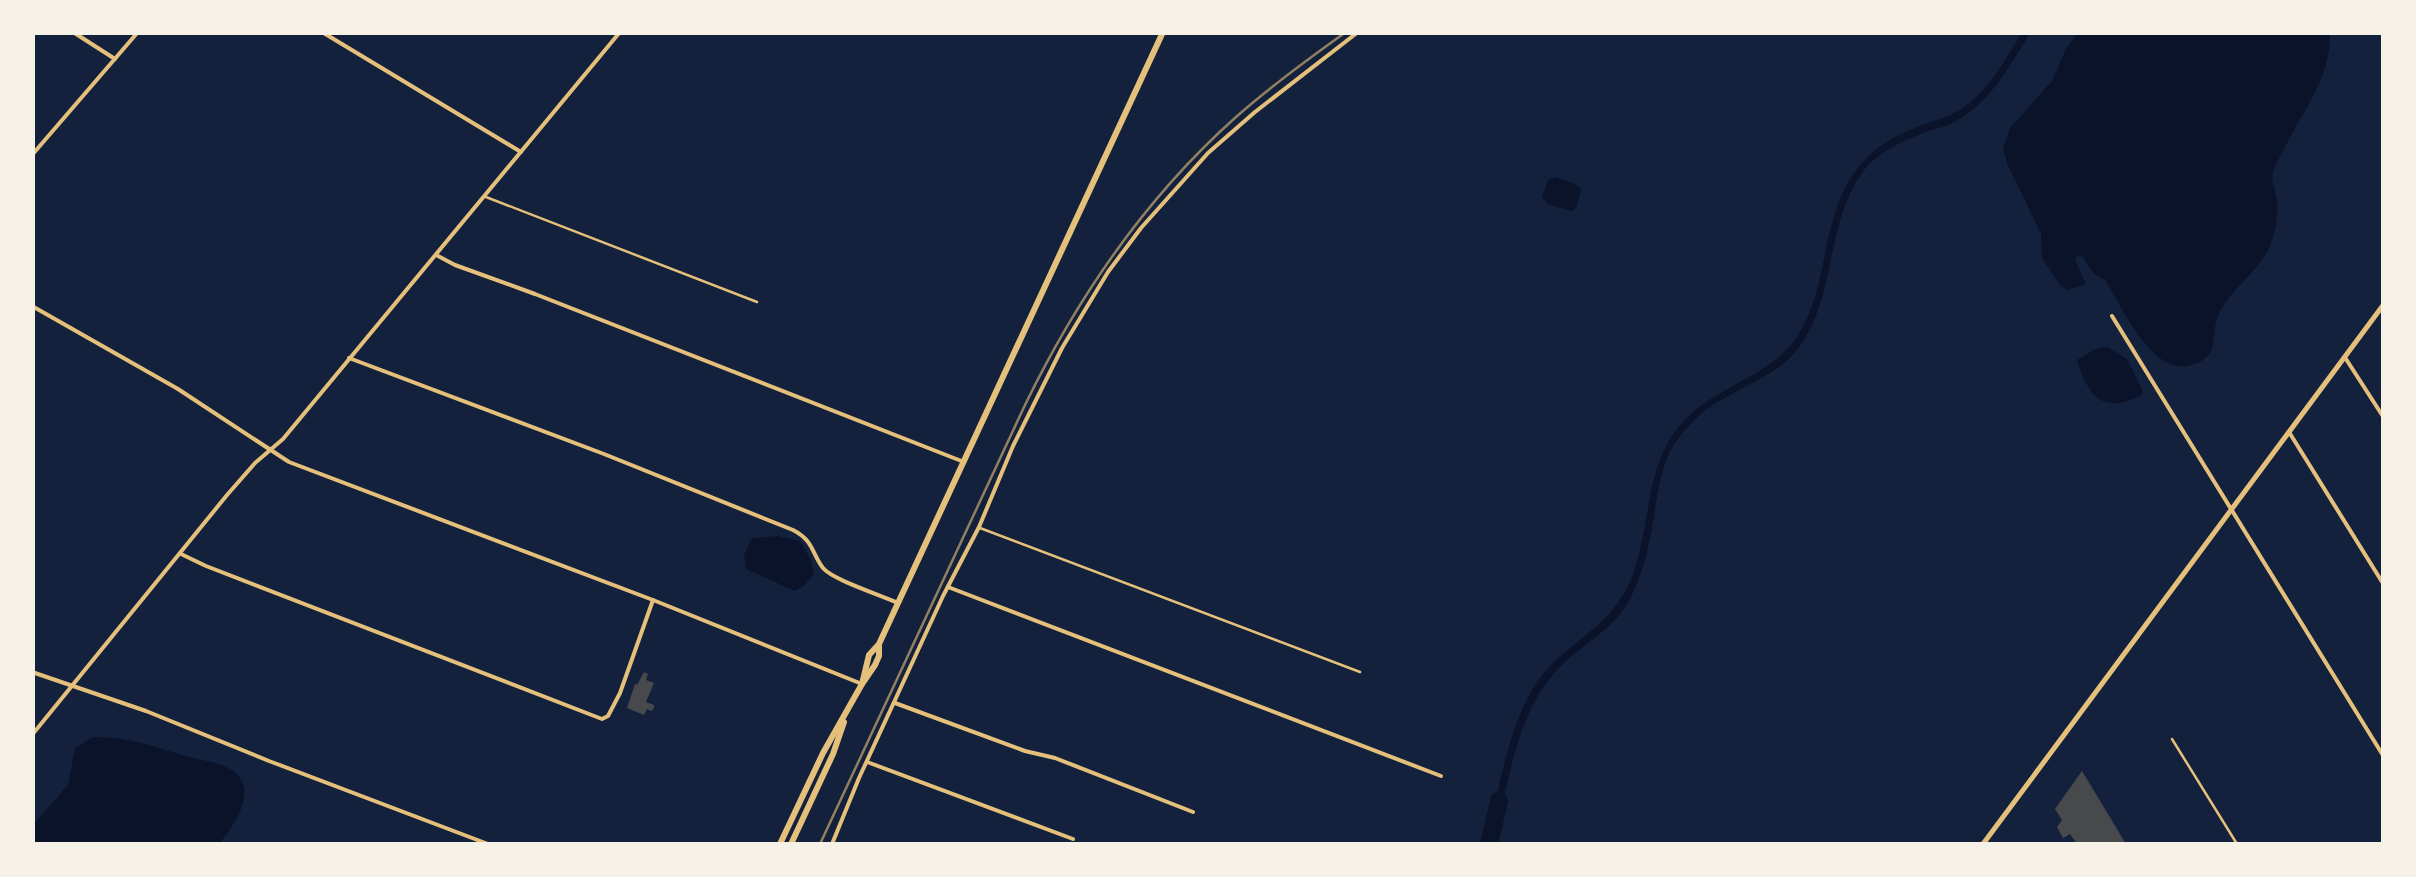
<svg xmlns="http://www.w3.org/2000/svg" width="2416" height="877" viewBox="0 0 2416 877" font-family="Arial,sans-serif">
<rect width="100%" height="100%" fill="#14213d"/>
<g fill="#0b132b">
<path d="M2021,33H2030C2009,67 1990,104 1952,123C1946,127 1938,128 1931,130C1905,140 1879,150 1862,173C1826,224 1836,292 1802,343C1781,376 1740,386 1710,407C1698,415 1687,427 1678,439C1659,463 1657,503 1651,533C1647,555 1641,577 1631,597C1617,627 1584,643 1561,666C1519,708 1511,769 1498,825L1491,823C1500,779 1514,708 1543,674C1575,636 1614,626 1633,574C1651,525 1645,465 1681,424C1714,385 1773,378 1800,332C1831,279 1820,210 1862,163C1876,147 1893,137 1912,129C1930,121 1951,118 1967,105C1991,86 2006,59 2021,33Z"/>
<path d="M2077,33H2330C2331,76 2305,108 2286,145C2282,154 2275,164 2273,173C2271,181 2275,188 2276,196C2280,213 2275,240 2265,255C2252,277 2229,291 2218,316C2213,327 2216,341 2210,353C2206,360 2198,363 2191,365C2153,378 2122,306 2105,280L2094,274L2082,256L2076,257V262L2086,284L2067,290L2060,285L2042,258L2041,234L2007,163L2003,149L2010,128L2052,81L2066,49Z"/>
<path d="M1556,177L1573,183L1581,189L1577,206L1573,211L1549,205L1542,198L1548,180Z"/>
<path d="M2107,347L2127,359L2143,391L2142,395C2103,415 2088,397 2077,360L2095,349Z"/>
<path d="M778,536L800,541L811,560L814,574L805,585L795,591L746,569L744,555L752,538Z"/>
<path d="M93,737C125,736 156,747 186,756C199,760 212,761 224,766C264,783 236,823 219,844H34L33,825L68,785L75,748Z"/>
</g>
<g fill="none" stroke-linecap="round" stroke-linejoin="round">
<path stroke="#0b132b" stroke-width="18" d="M1489,844L1499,801"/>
</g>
<g fill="#48494c">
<path d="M644,672L648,674L646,680L654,683L646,702L654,705V708L651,711L647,709L644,715L627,708L635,684L637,685Z"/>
<path d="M2082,771L2126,844H2077L2070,834L2063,838L2057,827L2062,820L2055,809Z"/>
</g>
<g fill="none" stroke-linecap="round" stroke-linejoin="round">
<path stroke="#e5c07b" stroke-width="2.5" d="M2172,739L2237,844"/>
<g stroke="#e5c07b" stroke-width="2.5">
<path d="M486,197L757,302"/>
<path d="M980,528L1360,672"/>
</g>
<g stroke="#e5c07b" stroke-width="4">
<path d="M73,32L115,59"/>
<path d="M322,32L521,152"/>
<path d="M32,155L138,32"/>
<path d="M438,256L455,265L535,294L964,462"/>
<path d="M32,306L178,389L289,462L653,600L862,684"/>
<path d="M2112,316L2384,757"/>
<path d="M349,358L604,454L793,530C814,541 811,552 823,568C833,580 881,595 898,603"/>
<path d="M2346,359L2384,418"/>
<path d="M2289,432L2384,585"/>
<path d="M181,554L206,566L602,719L608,716L620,693L653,600"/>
<path d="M948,587L1441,776"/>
<path d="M32,672L146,711L269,761L488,844"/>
<path d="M895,703L1025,751L1055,758L1193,812"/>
<path d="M32,735L227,495L255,463L283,439L620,32"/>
<path d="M867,762L1073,839"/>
<path d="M832,844L859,778L943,596L979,527L1013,446L1062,348L1108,272L1141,228L1208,153L1255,112L1358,32"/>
</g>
<path stroke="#e5c07b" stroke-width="5" d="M1983,844L2384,304"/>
<g stroke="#e5c07b" stroke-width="6">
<path d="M862,684L869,655L879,644L1163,32"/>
<path d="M780,844L823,753L862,684L875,665L879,656V646"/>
<path d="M791,844L833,754L844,722"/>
</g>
<path stroke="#918062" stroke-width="2.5" d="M820,844L1025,405C1078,296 1145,198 1236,117C1271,86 1308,59 1346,32"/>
</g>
<rect width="2416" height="877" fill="none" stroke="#f6f1e7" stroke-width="70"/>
</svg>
